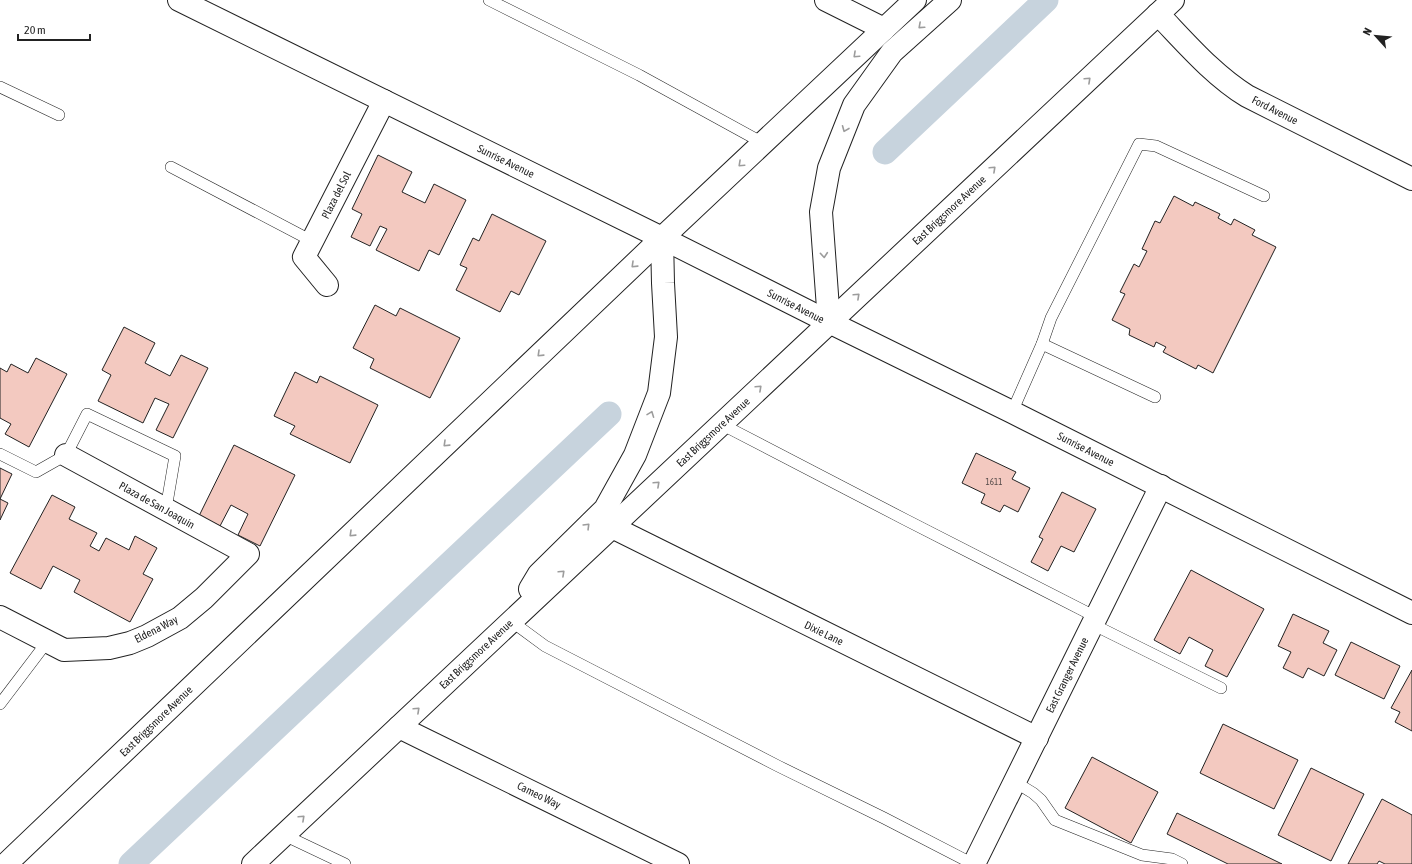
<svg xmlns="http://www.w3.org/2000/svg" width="1412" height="864" viewBox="0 0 1412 864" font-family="'Asap Condensed',sans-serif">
<rect width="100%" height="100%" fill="#fff"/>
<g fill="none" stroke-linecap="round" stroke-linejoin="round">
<g stroke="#c7d3dd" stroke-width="25">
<path d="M885,152L1046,0"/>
<path d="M131,864L609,414"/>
</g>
</g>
<g fill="#f3c9c0" stroke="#222">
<path d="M378,155L412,172L402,192L425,203L434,184L466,200L439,255L429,250L419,271L376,250L387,229L380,226L370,246L351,237L362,214L352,209Z"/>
<path d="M1174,196L1193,206L1195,202L1220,214L1218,218L1231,225L1234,219L1255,230L1252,235L1276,247L1213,373L1198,365L1196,369L1163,352L1166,347L1156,342L1154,347L1129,335L1130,329L1112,320L1125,294L1120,292L1134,264L1139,267L1147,251L1142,249L1155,221L1160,223Z"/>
<path d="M492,214L546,241L519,295L511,291L500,312L456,290L467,268L460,265L473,238L479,241Z"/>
<path d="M375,305L396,316L400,308L460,338L430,398L370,368L374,359L353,348Z"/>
<path d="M124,327L155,343L145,363L170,376L181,355L208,368L173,438L156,430L169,404L155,398L143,423L98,401L111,375L102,370Z"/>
<path d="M36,358L67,374L29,447L5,434L11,424L0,418V368L7,372L11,364L28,373Z"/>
<path d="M295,372L317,383L320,376L378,405L350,463L290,434L295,426L274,416Z"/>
<path d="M234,445L295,475L260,546L238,535L248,514L231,505L220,526L199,516Z"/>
<path d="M976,453L1016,472L1012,479L1030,488L1018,512L1004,505L1000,512L981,503L985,494L962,483Z"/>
<path d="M0,468L12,474L0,499L8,503L0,520Z"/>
<path d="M1062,492L1096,509L1074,552L1061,546L1048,571L1031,562L1043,539L1039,537Z"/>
<path d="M52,495L75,507L69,519L97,533L90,546L99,551L106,538L129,550L135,536L157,548L143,574L153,579L130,622L74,592L80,580L53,566L41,589L10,573Z"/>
<path d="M1191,570L1264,609L1227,677L1205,666L1213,650L1189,637L1180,654L1154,640Z"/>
<path d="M1293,614L1329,631L1323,643L1337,650L1324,676L1308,668L1303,678L1283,668L1291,652L1278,646Z"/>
<path d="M1351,642L1400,666L1384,699L1335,675Z"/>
<path d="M1412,670V731L1395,722L1400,712L1391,708Z"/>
<path d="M1223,724L1298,760L1274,809L1200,773Z"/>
<path d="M1092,757L1158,792L1131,843L1065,808Z"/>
<path d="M1311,768L1364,794L1331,861L1278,835Z"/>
<path d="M1382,799L1412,815V864H1385L1379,861L1377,864H1348Z"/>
<path d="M1177,813L1282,864H1228L1167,834Z"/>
</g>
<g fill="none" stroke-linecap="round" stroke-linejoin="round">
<g stroke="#222" stroke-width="12">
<g id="service">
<path d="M489,0L639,75L763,143"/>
<path d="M0,87L59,115"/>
<path d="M171,167L312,241"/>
<path d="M1042,344L1155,397"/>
<path d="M1012,412L1042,344L1051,318L1139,144L1156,146L1264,196"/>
<path d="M721,424L906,520L1096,617"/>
<path d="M0,454L36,472L66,455L87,414L175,456L166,509"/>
<path d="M511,621L545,646L778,766L884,818L973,864"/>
<path d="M1092,624L1221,688"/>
<path d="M0,704L47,642"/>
<path d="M1015,782L1033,793L1041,800L1055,820L1142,855L1172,859L1182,864"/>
<path d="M284,835L345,864"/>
</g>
</g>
<g stroke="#222" stroke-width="24">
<g id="minor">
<path d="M826,0L884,29"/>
<path d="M1158,14C1186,43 1213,75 1247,96L1412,179"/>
<path d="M327,285L304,257L384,101"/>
<path d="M612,527L1037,738"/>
<path d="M0,617L64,650L109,648L130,643L147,636L180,618L204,598L248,554L66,455"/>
<path d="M399,727L678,864"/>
<path d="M974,864L1161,486"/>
</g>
</g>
<g stroke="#222" stroke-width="24">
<path id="tertiary" d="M179,0L662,238L829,322L1012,412L1412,613"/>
</g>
<g stroke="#222" stroke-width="24">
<g id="secondary">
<path d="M829,322L821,212L829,168L854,105L892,52L950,0"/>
<path d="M530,589L539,574L605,509L635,455L659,393L666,337L663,283L662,238"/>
<path d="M6,864L662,238L915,0"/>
<path d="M253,864L1173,0"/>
</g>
</g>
<use href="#service" stroke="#fff" stroke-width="11"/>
<use href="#minor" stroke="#fff" stroke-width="22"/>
<use href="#tertiary" stroke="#fff" stroke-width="22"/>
<use href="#secondary" stroke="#fff" stroke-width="22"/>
</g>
<defs><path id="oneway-chevron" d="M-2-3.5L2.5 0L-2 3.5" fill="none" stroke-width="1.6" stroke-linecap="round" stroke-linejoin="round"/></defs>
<g stroke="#9c9c9c">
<use href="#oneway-chevron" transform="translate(921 26) rotate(138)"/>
<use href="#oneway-chevron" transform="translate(856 55) rotate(137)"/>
<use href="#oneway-chevron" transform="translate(1088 80) rotate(-43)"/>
<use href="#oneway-chevron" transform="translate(845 129) rotate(112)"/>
<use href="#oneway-chevron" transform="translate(741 164) rotate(137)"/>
<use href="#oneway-chevron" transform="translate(993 169) rotate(-43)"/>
<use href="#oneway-chevron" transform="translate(824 255) rotate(85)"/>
<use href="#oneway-chevron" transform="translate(634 265) rotate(136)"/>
<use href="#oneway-chevron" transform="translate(857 296) rotate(-43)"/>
<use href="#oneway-chevron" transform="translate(540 354) rotate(136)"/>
<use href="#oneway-chevron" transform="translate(759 388) rotate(-43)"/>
<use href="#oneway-chevron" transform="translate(651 414) rotate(-69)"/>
<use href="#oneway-chevron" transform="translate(446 444) rotate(136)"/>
<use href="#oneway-chevron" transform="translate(657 484) rotate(-43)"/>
<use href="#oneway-chevron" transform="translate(587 526) rotate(-45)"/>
<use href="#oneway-chevron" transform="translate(352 534) rotate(136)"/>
<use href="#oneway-chevron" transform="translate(562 573) rotate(-43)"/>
<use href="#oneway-chevron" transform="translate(417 710) rotate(-43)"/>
<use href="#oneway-chevron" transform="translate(302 818) rotate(-43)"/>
</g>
<g text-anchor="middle" stroke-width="3" stroke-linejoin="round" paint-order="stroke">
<g font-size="9" fill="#564c4a">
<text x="994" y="485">1611</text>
</g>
<g font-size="11" fill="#222" stroke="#fff">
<text transform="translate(1275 110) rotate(27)" y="4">Ford Avenue</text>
<text transform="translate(506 161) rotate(26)" y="4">Sunrise Avenue</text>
<text transform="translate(336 195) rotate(-63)" y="4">Plaza del Sol</text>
<text transform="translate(949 210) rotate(-43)" y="4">East Briggsmore Avenue</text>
<text transform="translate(796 306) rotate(27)" y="4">Sunrise Avenue</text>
<text transform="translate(713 432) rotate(-43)" y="4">East Briggsmore Avenue</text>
<text transform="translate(1086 449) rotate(27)" y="4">Sunrise Avenue</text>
<text transform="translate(157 505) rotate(29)" y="4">Plaza de San Joaquin</text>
<text transform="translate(156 629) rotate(-27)" y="4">Eldena Way</text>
<text transform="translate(824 633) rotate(26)" y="4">Dixie Lane</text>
<text transform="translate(476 654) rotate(-43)" y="4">East Briggsmore Avenue</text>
<text transform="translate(1067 675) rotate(-64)" y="4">East Granger Avenue</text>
<text transform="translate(156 721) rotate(-44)" y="4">East Briggsmore Avenue</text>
<text transform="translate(539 795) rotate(26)" y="4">Cameo Way</text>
</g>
</g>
<g transform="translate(1376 36) rotate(297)" stroke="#ffffff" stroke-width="3" paint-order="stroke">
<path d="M0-3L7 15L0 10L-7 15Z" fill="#222222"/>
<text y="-6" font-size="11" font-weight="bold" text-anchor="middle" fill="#222222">N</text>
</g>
<path d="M18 34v6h72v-6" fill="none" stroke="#222222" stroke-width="2"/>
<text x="24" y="34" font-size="12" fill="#222222" stroke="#ffffff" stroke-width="3" paint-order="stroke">20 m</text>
</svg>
